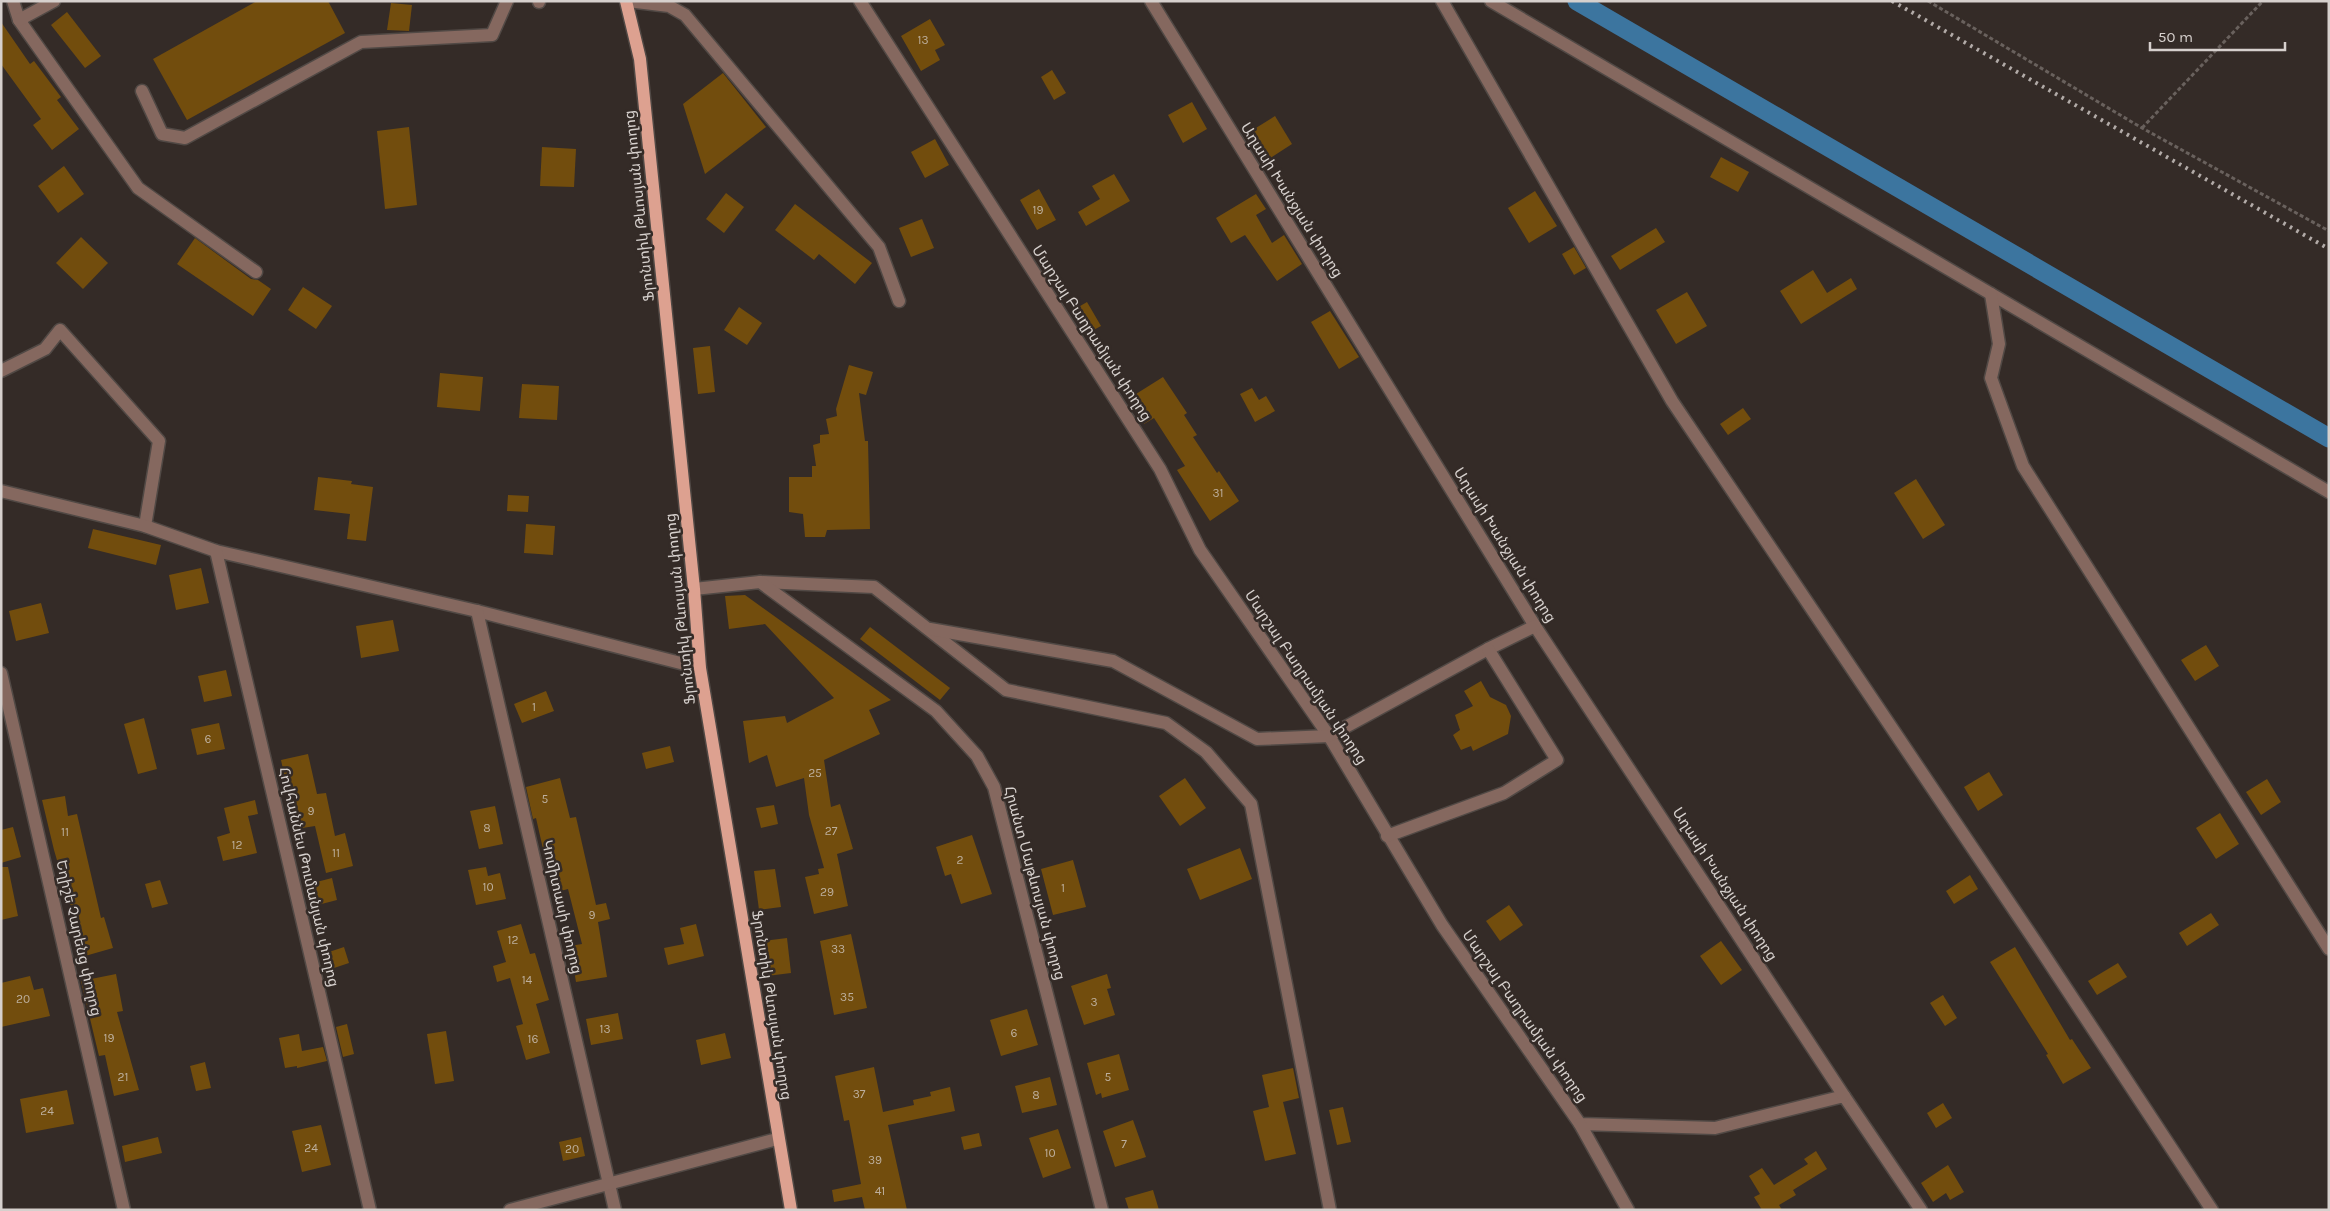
<svg xmlns="http://www.w3.org/2000/svg" width="2330" height="1211" viewBox="0 0 2330 1211" font-family="Karla,'Noto Sans Armenian',sans-serif">
<rect width="100%" height="100%" fill="#342b27"/>
<g fill="none" stroke-linecap="round" stroke-linejoin="round">
<path stroke="#3c759f" stroke-width="19" d="M1577,1L2329,438"/>
</g>
<g fill="#724d0d">
<path d="M257,1H328L345,33L187,120L153,59Z"/>
<path d="M391,3L412,5L409,31L387,30Z"/>
<path d="M67,12L101,56L85,68L51,25Z"/>
<path d="M930,19L945,45L935,50L940,60L921,71L901,36Z"/>
<path d="M1,22L30,64L34,61L61,97L57,100L79,129L52,150L33,125L41,119L1,64Z"/>
<path d="M1052,70L1066,93L1054,100L1041,77Z"/>
<path d="M723,73L766,127L705,174L683,104Z"/>
<path d="M1192,102L1207,129L1183,143L1168,115Z"/>
<path d="M1275,116L1292,144L1269,159L1251,131Z"/>
<path d="M409,127L417,205L385,209L377,131Z"/>
<path d="M935,139L949,165L925,178L911,152Z"/>
<path d="M542,147L576,149L574,187L540,186Z"/>
<path d="M1721,157L1749,172L1738,192L1710,177Z"/>
<path d="M64,166L84,194L58,213L38,186Z"/>
<path d="M1114,174L1130,201L1086,226L1078,212L1100,199L1092,186Z"/>
<path d="M1039,189L1056,220L1037,230L1020,200Z"/>
<path d="M1535,191L1557,226L1529,243L1508,208Z"/>
<path d="M726,193L744,207L724,233L706,219Z"/>
<path d="M1256,194L1266,209L1256,215L1272,243L1284,235L1302,264L1277,281L1245,235L1231,243L1216,218Z"/>
<path d="M795,204L872,263L855,284L819,254L814,260L775,230Z"/>
<path d="M922,219L934,248L911,257L899,228Z"/>
<path d="M1656,228L1665,242L1620,270L1611,256Z"/>
<path d="M81,237L108,263L83,289L56,263Z"/>
<path d="M195,238L251,279L258,280L271,289L253,316L177,264Z"/>
<path d="M1574,247L1586,268L1574,275L1562,254Z"/>
<path d="M1813,270L1827,293L1851,278L1857,289L1801,324L1780,291Z"/>
<path d="M303,287L332,306L316,329L288,310Z"/>
<path d="M1687,292L1707,326L1676,344L1656,310Z"/>
<path d="M1087,302L1101,326L1088,333L1075,309Z"/>
<path d="M739,307L762,323L747,345L724,330Z"/>
<path d="M1330,311L1359,357L1339,369L1311,322Z"/>
<path d="M710,346L715,392L698,394L693,348Z"/>
<path d="M849,365L873,372L866,395L859,393L865,441H868L870,529L827,530L825,537H805L803,514L789,512V477H812V466H816L813,445L820,443V435L829,434L826,419L837,416L836,409Z"/>
<path d="M440,373L483,377L480,411L437,407Z"/>
<path d="M1163,377L1187,413L1184,415L1197,435L1193,437L1217,473L1219,471L1239,501L1210,521L1177,470L1185,466L1154,418L1144,424L1128,399Z"/>
<path d="M522,384L559,386L557,420L519,418Z"/>
<path d="M1252,388L1259,400L1266,396L1275,411L1255,422L1240,394Z"/>
<path d="M1743,408L1751,419L1728,435L1720,424Z"/>
<path d="M318,477L352,481L351,484L373,487L366,541L347,539L350,514L314,510Z"/>
<path d="M1916,479L1945,525L1923,539L1894,493Z"/>
<path d="M508,495L529,496L528,512L507,511Z"/>
<path d="M526,524L555,526L553,555L524,553Z"/>
<path d="M93,529L161,545L156,565L88,548Z"/>
<path d="M201,568L209,603L176,610L169,575Z"/>
<path d="M745,595L891,700L869,710L880,734L824,760L831,807L840,804L853,849L837,854L848,906L814,914L805,877L819,874L818,869L824,868L809,815L804,778L776,787L767,755L749,763L743,721L785,716L787,723L834,698L765,624L729,629L725,596Z"/>
<path d="M41,603L49,633L16,641L9,611Z"/>
<path d="M393,620L399,651L361,658L356,626Z"/>
<path d="M870,627L950,688L940,700L860,639Z"/>
<path d="M2206,645L2219,666L2195,681L2181,660Z"/>
<path d="M226,670L232,696L204,702L198,676Z"/>
<path d="M1481,681L1490,697L1506,705L1511,716L1508,734L1473,751L1471,746L1461,750L1453,735L1460,730L1455,715L1473,706L1464,691Z"/>
<path d="M546,691L554,711L522,723L514,704Z"/>
<path d="M144,718L157,769L138,774L124,724Z"/>
<path d="M219,723L225,749L197,755L191,729Z"/>
<path d="M670,746L674,762L646,769L642,753Z"/>
<path d="M308,754L317,794L326,793L335,836L345,833L353,866L326,873L315,826L296,829L281,760Z"/>
<path d="M1989,772L2003,795L1978,811L1964,787Z"/>
<path d="M560,778L570,818L576,817L596,905L606,903L610,919L598,922L607,977L576,982L570,946L582,944L568,889L553,893L536,818L533,819L526,787Z"/>
<path d="M1185,778L1206,808L1180,826L1159,796Z"/>
<path d="M2267,779L2281,802L2261,815L2246,792Z"/>
<path d="M65,796L68,816L77,814L101,918L104,917L113,948L85,956L54,850L42,800Z"/>
<path d="M255,800L258,814L248,816L257,853L223,861L217,837L230,833L224,808Z"/>
<path d="M774,805L778,824L761,828L756,808Z"/>
<path d="M495,806L503,844L479,849L470,811Z"/>
<path d="M2220,813L2239,844L2216,859L2196,828Z"/>
<path d="M13,827L21,857L1,863V830Z"/>
<path d="M972,835L992,894L961,904L951,874L945,876L936,847Z"/>
<path d="M1240,848L1252,879L1200,900L1187,869Z"/>
<path d="M1073,860L1086,907L1053,915L1041,869Z"/>
<path d="M1,867H8L18,916L1,920Z"/>
<path d="M486,867L488,876L500,873L506,899L476,905L468,870Z"/>
<path d="M775,869L781,907L759,910L754,871Z"/>
<path d="M1970,875L1978,889L1954,904L1946,891Z"/>
<path d="M332,878L337,900L310,907L305,885Z"/>
<path d="M160,880L168,904L152,908L145,884Z"/>
<path d="M1509,905L1523,925L1500,941L1486,921Z"/>
<path d="M2211,913L2219,925L2187,946L2179,933Z"/>
<path d="M521,924L530,954L535,953L549,1000L536,1004L550,1053L526,1060L516,1026L523,1024L510,978L497,982L493,966L506,962L497,931Z"/>
<path d="M696,924L704,956L668,965L664,948L684,944L680,928Z"/>
<path d="M851,934L867,1008L834,1015L820,941Z"/>
<path d="M787,938L791,973L767,976L763,941Z"/>
<path d="M1721,941L1742,970L1721,985L1700,956Z"/>
<path d="M344,947L349,963L328,970L323,954Z"/>
<path d="M2015,947L2070,1040L2072,1039L2091,1068L2063,1084L2046,1055L2048,1054L1990,962Z"/>
<path d="M2118,963L2127,977L2097,995L2088,981Z"/>
<path d="M116,974L123,1011L117,1012L139,1090L114,1096L105,1055L99,1056L81,981Z"/>
<path d="M1107,974L1111,988L1107,989L1115,1015L1084,1025L1071,986Z"/>
<path d="M30,976L34,990L43,988L50,1016L1,1027V983Z"/>
<path d="M1943,995L1957,1018L1945,1026L1930,1003Z"/>
<path d="M1027,1009L1038,1045L1001,1056L990,1020Z"/>
<path d="M618,1013L623,1039L591,1045L586,1019Z"/>
<path d="M347,1024L354,1054L343,1057L336,1027Z"/>
<path d="M446,1031L454,1081L435,1084L427,1034Z"/>
<path d="M725,1033L731,1058L701,1065L696,1040Z"/>
<path d="M299,1034L302,1051L323,1047L327,1061L297,1068V1066L285,1068L279,1038Z"/>
<path d="M1119,1054L1129,1090L1102,1098L1101,1093L1096,1095L1087,1063Z"/>
<path d="M205,1062L211,1088L196,1091L190,1066Z"/>
<path d="M874,1067L883,1112L914,1105L913,1100L931,1096L930,1092L950,1087L955,1111L888,1125L907,1210H865L862,1197L834,1202L832,1190L861,1184L849,1120L844,1121L835,1076Z"/>
<path d="M1293,1068L1299,1098L1283,1102L1296,1154L1265,1161L1253,1111L1269,1107L1262,1075Z"/>
<path d="M1050,1077L1057,1105L1022,1113L1015,1086Z"/>
<path d="M67,1090L74,1124L26,1133L20,1099Z"/>
<path d="M1943,1103L1952,1118L1936,1128L1927,1113Z"/>
<path d="M1343,1107L1351,1142L1337,1145L1329,1110Z"/>
<path d="M1133,1120L1146,1157L1115,1167L1103,1131Z"/>
<path d="M321,1125L331,1165L302,1172L292,1131Z"/>
<path d="M1058,1129L1071,1168L1043,1178L1029,1138Z"/>
<path d="M979,1133L982,1146L964,1150L961,1137Z"/>
<path d="M158,1137L162,1153L125,1162L122,1146Z"/>
<path d="M581,1137L585,1156L563,1161L559,1142Z"/>
<path d="M1816,1151L1827,1169L1793,1190L1796,1195L1779,1205L1782,1210H1762L1754,1197L1760,1194L1749,1176L1762,1168L1774,1185L1808,1164L1804,1159Z"/>
<path d="M1948,1165L1964,1192L1950,1200L1946,1193L1933,1202L1921,1183Z"/>
<path d="M1153,1190L1159,1210H1129L1125,1198Z"/>
</g>
<g fill="none" stroke-linecap="round" stroke-linejoin="round">
<g stroke="#514945" stroke-width="15">
<g id="minor">
<path d="M13,1L19,20L138,188L256,272"/>
<path d="M628,1L669,6L685,15L879,247L899,301"/>
<path d="M860,1L1160,469L1200,550L1329,736L1442,925L1580,1124L1715,1128L1844,1096L1921,1210"/>
<path d="M1151,1L1535,626L1844,1096"/>
<path d="M1442,1L1672,401L2037,944L2212,1210"/>
<path d="M1491,1L2329,492"/>
<path d="M539,2V1"/>
<path d="M19,20L54,1"/>
<path d="M142,91L162,134L185,138L361,42L492,35L507,1"/>
<path d="M1991,294L1999,344L1991,378L2023,466L2329,949"/>
<path d="M1,371L45,349L60,330L159,441L145,526"/>
<path d="M1,491L145,526L216,551L477,611L700,668"/>
<path d="M216,551L370,1210"/>
<path d="M760,582L874,587L1006,690L1166,723L1206,752L1251,804L1330,1210"/>
<path d="M694,589L760,582L936,711L977,756L994,787L1102,1210"/>
<path d="M477,611L615,1210"/>
<path d="M930,629L1113,661L1257,739L1329,736L1488,649L1535,626"/>
<path d="M1,673L124,1210"/>
<path d="M1387,836L1504,793L1557,760L1488,649"/>
<path d="M1580,1124L1628,1210"/>
<path d="M510,1210L777,1139"/>
</g>
</g>
<g stroke="#514945" stroke-width="15">
<path id="major" d="M626,1L640,59L694,589L700,668L791,1210"/>
</g>
<g stroke="#69615d" stroke-width="3" stroke-dasharray="4 2.5" stroke-linecap="butt">
<path d="M1928,1L2142,128L2329,231"/>
<path d="M2142,128L2263,1"/>
</g>
<use href="#minor" stroke="#85685f" stroke-width="12"/>
<use href="#major" stroke="#dda190" stroke-width="12"/>
<path stroke="#b2aba8" stroke-width="4" stroke-dasharray="2.5 5" stroke-linecap="butt" d="M1892,1L2329,249"/>
</g>
<g text-anchor="middle" stroke-width="5" stroke-linejoin="round" paint-order="stroke">
<g font-size="12" fill="#bdaf9d">
<text x="923" y="44">13</text>
<text x="1038" y="214">19</text>
<text x="1218" y="497">31</text>
<text x="534" y="711">1</text>
<text x="208" y="743">6</text>
<text x="815" y="777">25</text>
<text x="545" y="803">5</text>
<text x="311" y="815">9</text>
<text x="487" y="832">8</text>
<text x="831" y="835">27</text>
<text x="65" y="836">11</text>
<text x="237" y="849">12</text>
<text x="336" y="857">11</text>
<text x="960" y="864">2</text>
<text x="488" y="891">10</text>
<text x="1063" y="892">1</text>
<text x="827" y="896">29</text>
<text x="592" y="919">9</text>
<text x="513" y="944">12</text>
<text x="838" y="953">33</text>
<text x="527" y="984">14</text>
<text x="847" y="1001">35</text>
<text x="23" y="1003">20</text>
<text x="1094" y="1006">3</text>
<text x="605" y="1033">13</text>
<text x="1014" y="1037">6</text>
<text x="109" y="1042">19</text>
<text x="533" y="1043">16</text>
<text x="123" y="1081">21</text>
<text x="1108" y="1081">5</text>
<text x="859" y="1098">37</text>
<text x="1036" y="1099">8</text>
<text x="47" y="1115">24</text>
<text x="1124" y="1148">7</text>
<text x="311" y="1152">24</text>
<text x="572" y="1153">20</text>
<text x="1050" y="1157">10</text>
<text x="875" y="1164">39</text>
<text x="880" y="1195">41</text>
</g>
<g font-size="15" fill="#d6d0cd" stroke="#342b27">
<text transform="translate(1292 200) rotate(58)" y="5">Աղասի Խանջյան փողոց</text>
<text transform="translate(639 206) rotate(-96)" y="5">Ֆրոնտիկ Թևոսյան փողոց</text>
<text transform="translate(1092 333) rotate(57)" y="5">Մարշալ Բաղրամյան փողոց</text>
<text transform="translate(1505 545) rotate(58)" y="5">Աղասի Խանջյան փողոց</text>
<text transform="translate(680 609) rotate(-96)" y="5">Ֆրոնտիկ Թևոսյան փողոց</text>
<text transform="translate(1306 677) rotate(56)" y="5">Մարշալ Բաղրամյան փողոց</text>
<text transform="translate(309 877) rotate(77)" y="5">Հովհաննես Թումանյան փողոց</text>
<text transform="translate(1035 883) rotate(75)" y="5">Հրանտ Մաթևոսյան փողոց</text>
<text transform="translate(1725 884) rotate(57)" y="5">Աղասի Խանջյան փողոց</text>
<text transform="translate(562 907) rotate(77)" y="5">Կոմիտասի փողոց</text>
<text transform="translate(79 938) rotate(77)" y="5">Եղիշե Չարենց փողոց</text>
<text transform="translate(772 1005) rotate(81)" y="5">Ֆրոնտիկ Թևոսյան փողոց</text>
<text transform="translate(1525 1016) rotate(55)" y="5">Մարշալ Բաղրամյան փողոց</text>
</g>
</g>
<rect width="2330" height="1211" fill="none" stroke="#d6d0cd" stroke-width="5"/>
<path d="M2150 42v8h135v-8" fill="none" stroke="#d6d0cd" stroke-width="2.5"/>
<text x="2158" y="42" font-size="15" fill="#d6d0cd" stroke="#342b27" stroke-width="4" paint-order="stroke">50 m</text>
</svg>
